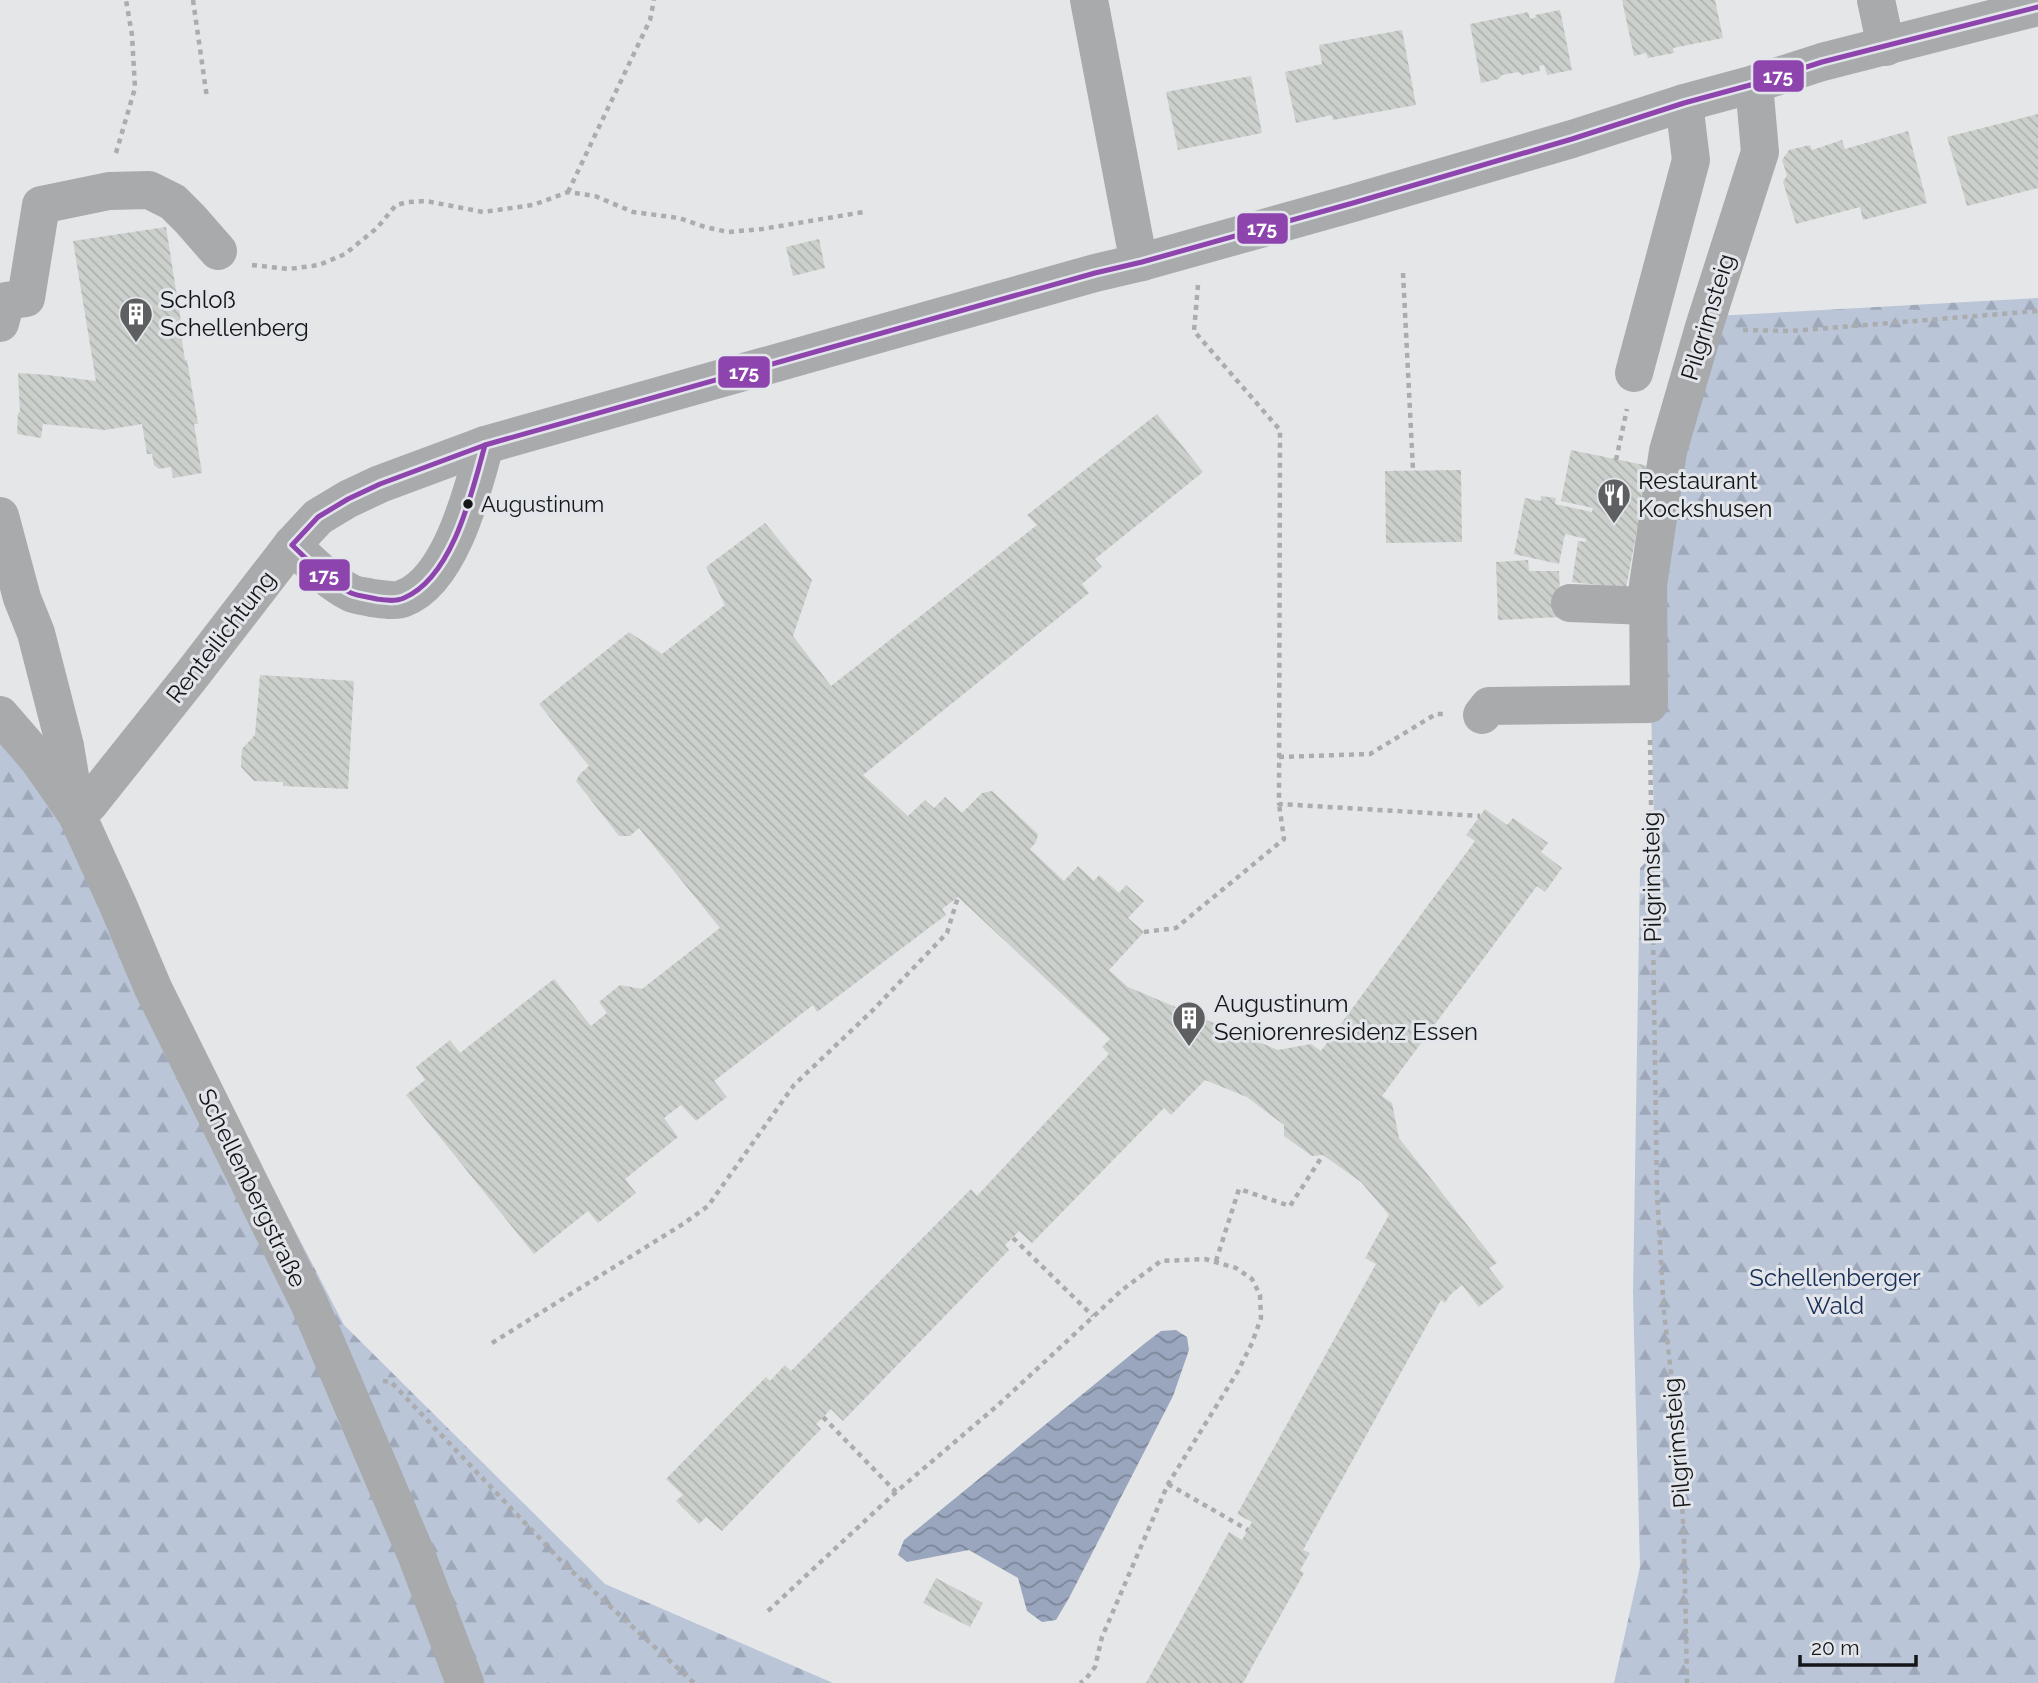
<svg xmlns="http://www.w3.org/2000/svg" width="2038" height="1683" viewBox="0 0 2038 1683" font-family="Raleway,sans-serif">
<defs>
<pattern id="forest-firs" width="22" height="20" patternUnits="userSpaceOnUse" patternTransform="scale(1.75)"><rect width="22" height="20" fill="#bac5d8"/><path d="M5 1l3.5 6h-7zM16 11l3.5 6h-7z" fill="#9fa8b9"/></pattern>
<pattern id="water-waves" width="16" height="10" patternUnits="userSpaceOnUse" patternTransform="scale(1.75)"><rect width="16" height="10" fill="#9aa6bd"/><path d="M0 5q4-4 8 0t8 0" fill="none" stroke="#7c8699"/></pattern>
<pattern id="building-back-hatch" width="6" height="6" patternUnits="userSpaceOnUse" patternTransform="scale(1.75)"><rect width="6" height="6" fill="#ccd0cc"/><path d="M-1 5l2 2M0 0l6 6M5-1l2 2" fill="none" stroke="#aeb2ae"/></pattern>
</defs>
<rect width="100%" height="100%" fill="#e4e6e8"/>
<g fill="url(#forest-firs)">
<path d="M2038,298V1683H1614L1640,1567L1633,1294L1640,868L1655,853L1651,709L1650,585L1716,316Z"/>
<path d="M0,720L90,836L344,1325L605,1584L833,1683H0Z"/>
</g>
<path fill="url(#water-waves)" d="M1176,1330L1187,1337L1189,1350L1173,1396L1069,1598L1056,1620L1042,1622L1027,1611L1018,1578L969,1550L907,1562L898,1555L904,1540L1144,1344L1161,1331Z"/>
<g fill="url(#building-back-hatch)">
<path d="M1622,0H1715L1723,38L1673,48L1674,53L1648,58L1646,53L1634,56Z"/>
<path d="M1560,10L1572,70L1547,75L1544,65L1539,66L1540,71L1522,75L1518,72L1502,75L1499,79L1481,83L1470,24L1528,12L1530,19L1536,17L1535,15Z"/>
<path d="M1402,30L1416,105L1333,120L1332,115L1296,123L1285,72L1322,64L1319,45Z"/>
<path d="M1251,76L1262,133L1178,150L1166,92Z"/>
<path d="M2038,114V188L1967,206L1947,137Z"/>
<path d="M1908,131L1927,203L1863,220L1860,207L1796,224L1783,182L1787,175L1782,160L1789,150L1810,145L1812,150L1842,140L1845,149Z"/>
<path d="M166,227L182,328H180L185,360H187L198,424H194L202,473L173,478L171,467L159,469L154,465L152,454H147L142,424L105,430L43,424L41,438L17,434L18,413L20,412L18,373L48,375L96,381L73,241Z"/>
<path d="M819,239L825,268L793,276L786,247Z"/>
<path d="M1157,414L1203,472L1095,559L1102,567L1082,584L1089,593L863,775L908,816L925,800L934,808L945,797L962,813L982,793L992,791L1038,834L1036,842L1030,849L1064,881L1078,866L1094,881L1099,875L1119,893L1126,885L1144,901L1128,918L1144,932L1109,970L1128,987L1278,1050L1311,1044L1321,1051L1475,841L1466,835L1485,809L1507,825L1513,818L1548,843L1541,852L1562,868L1545,892L1537,886L1382,1096L1392,1103L1399,1138L1497,1263L1489,1268L1504,1287L1479,1307L1462,1285L1450,1295L1445,1303L1441,1300L1303,1550L1310,1553L1300,1570L1304,1573L1243,1683H1146L1229,1532L1242,1540L1252,1522L1237,1514L1376,1264L1365,1258L1389,1215L1361,1182L1323,1155L1312,1156L1284,1136V1125L1247,1097L1205,1080L1171,1115L1164,1108L1032,1243L1019,1231L1005,1245L1009,1250L843,1421L831,1409L816,1424L821,1429L722,1531L706,1517L699,1524L676,1501L683,1495L666,1479L766,1377L770,1381L785,1365L791,1371L971,1189L977,1196L1109,1054L1102,1047L1110,1039L958,897L942,909L946,915L817,1012L813,1005L714,1081L727,1097L696,1121L681,1105L664,1118L678,1137L625,1179L636,1193L598,1223L588,1211L534,1254L406,1095L425,1080L416,1067L450,1040L460,1053L554,979L591,1026L607,1013L599,1002L620,985L642,989L720,928L639,828L630,836H619L576,781L580,774L589,766L539,704L629,632L662,654L725,605L706,567L765,523L812,580L793,636L831,686L1037,525L1027,515Z"/>
<path d="M1571,450L1649,466L1626,588L1572,582L1578,541L1586,542V539L1565,534L1559,564L1514,554L1525,498L1541,501V496L1556,498L1555,504L1592,512L1593,508L1561,501Z"/>
<path d="M1461,470L1462,542L1386,543L1385,471Z"/>
<path d="M1528,560L1529,571H1559L1561,617L1498,620L1496,562Z"/>
<path d="M260,675L354,681L348,789L283,786V782L254,781L241,767L242,749L255,735Z"/>
<path d="M936,1578L983,1603L970,1627L923,1603Z"/>
</g>
<g fill="none" stroke-linecap="round" stroke-linejoin="round">
<g stroke="#abacad" stroke-width="4.5" stroke-dasharray="5 5" stroke-linecap="butt">
<path d="M193,0L207,98"/>
<path d="M116,153L135,88L132,35L126,0"/>
<path d="M568,192L650,20L654,0"/>
<path d="M252,265L289,269L319,265L345,254L377,228L396,205L408,202L426,201L483,212L533,205L568,192L595,196L633,212L679,218L705,227L728,232L762,229L864,212"/>
<path d="M1403,273L1413,470"/>
<path d="M1198,285L1194,331L1280,430L1279,804L1480,816"/>
<path d="M1743,330L1791,331L2038,311"/>
<path d="M1616,460L1627,409"/>
<path d="M1650,740L1657,1193L1664,1312L1677,1425L1684,1537L1687,1683"/>
<path d="M1279,757L1370,754L1436,714H1446"/>
<path d="M1144,932L1176,928L1284,839L1279,804"/>
<path d="M1013,1238L1093,1316"/>
<path d="M1216,1261L1239,1189L1290,1206L1323,1155"/>
<path d="M492,1343L683,1224L708,1206L794,1085L872,1011L947,933L958,897"/>
<path d="M383,1381L391,1382L565,1565L694,1683"/>
<path d="M823,1417L896,1492"/>
<path d="M1168,1484L1248,1530"/>
<path d="M768,1611L896,1492L997,1406L1122,1290L1161,1261L1205,1259L1236,1268L1252,1279L1260,1295L1261,1318L1252,1343L1238,1371L1168,1484L1102,1637L1095,1667L1085,1680L1080,1683"/>
</g>
<g stroke="#a8aaac" stroke-width="38">
<path d="M1089,0L1136,248L1142,262"/>
<path d="M1876,0L1886,47"/>
<path d="M0,323L6,301L26,298L41,205L109,191L149,190L173,202L190,219L218,251"/>
<path d="M1634,373L1691,160L1684,103"/>
<path d="M0,516L22,598L36,633L65,746L75,806"/>
<path d="M292,545C310,562 329,582 351,593C357,596 365,596 372,598C381,599 396,602 404,598C451,580 473,489 485,445"/>
<path d="M1570,603L1648,606"/>
<path d="M0,715L38,759L77,815L118,905L153,988L309,1303L416,1554L465,1683"/>
<path d="M1482,715L1489,706L1649,704L1648,585L1668,451L1704,327L1760,152L1754,84"/>
<path d="M77,815L89,804L191,676L292,545L318,517L348,499L380,484L485,445L1095,273L1142,262L1353,203L1572,139L1684,103L1754,84L1822,62L2038,7"/>
</g>
<g stroke="#e2e5ea" stroke-width="10">
<g id="bus-1">
<path d="M485,445C472,492 453,577 404,598C395,602 385,600 377,599C368,597 358,596 351,593C328,582 310,562 292,545L318,517L348,499L380,484Z"/>
<path d="M485,445L1095,273L1142,262L1353,203L1572,139L1684,103L1754,84L1822,62L2038,7"/>
</g>
</g>
<use href="#bus-1" stroke="#8e44ad" stroke-width="5"/>
</g>
<defs>
<g id="building-pin" transform="scale(1.75)"><path d="M0 17L-7.5 6A9.5 9.5 0 1 1 7.5 6Z" fill="#5d5f61" stroke="#e2e5ea"/><path d="M-4-6H4V6H1V3H-1V6H-4ZM-2.5-4.3h1.7v1.8h-1.7ZM.8-4.3h1.7v1.8H.8ZM-2.5-1h1.7V.8h-1.7ZM.8-1h1.7V.8H.8Z" fill="#fff"/></g>
<g id="restaurant-pin" transform="scale(1.75)"><path d="M0 17L-7.5 6A9.5 9.5 0 1 1 7.5 6Z" fill="#5d5f61" stroke="#e2e5ea"/><path d="M-5-6h1v4h1v-4h1v4h1v-4h1v5L-1.5 .5V6h-2V.5L-5-1ZM5-6V6H3V1.5H1.5Q1.5-4 5-6Z" fill="#fff"/></g>
</defs>
<g fill-rule="evenodd">
<use href="#building-pin" x="136" y="314"/>
<use href="#restaurant-pin" x="1614" y="495"/>
<use href="#building-pin" x="1189" y="1018"/>
</g>
<circle fill="#151618" stroke="#e2e5ea" stroke-width="2.5" cx="468" cy="504" r="6"/>
<g text-anchor="middle" stroke-width="6" stroke-linejoin="round" paint-order="stroke">
<g font-size="22" fill="#151618" stroke="#e2e5ea" text-anchor="start">
<text x="481" y="512">Augustinum</text>
</g>
<g font-size="24" fill="#151618" stroke="#e2e5ea" text-anchor="start">
<text x="160" y="308">Schloß<tspan x="160" dy="28">Schellenberg</tspan></text>
<text x="1638" y="489">Restaurant<tspan x="1638" dy="28">Kockshusen</tspan></text>
<text x="1214" y="1012">Augustinum<tspan x="1214" dy="28">Seniorenresidenz Essen</tspan></text>
</g>
<g font-size="24" fill="#151618" stroke="#e2e5ea">
<text transform="translate(1708 317) rotate(-73)" y="8">Pilgrimsteig</text>
<text transform="translate(221 637) rotate(-52)" y="8">Renteilichtung</text>
<text transform="translate(1652 877) rotate(-91)" y="8">Pilgrimsteig</text>
<text transform="translate(252 1188) rotate(64)" y="8">Schellenbergstraße</text>
<text transform="translate(1677 1443) rotate(-95)" y="8">Pilgrimsteig</text>
</g>
<g font-size="24" fill="#172d57" stroke="#e2e5ea">
<text x="1835" y="1286">Schellenberger<tspan x="1835" dy="28">Wald</tspan></text>
</g>
</g>
<g stroke="#e2e5ea" stroke-width="2.5">
<rect x="1752" y="59" width="53" height="34" rx="7" fill="#8e44ad"/>
<rect x="1236" y="212" width="53" height="33" rx="7" fill="#8e44ad"/>
<rect x="717" y="355" width="54" height="34" rx="7" fill="#8e44ad"/>
<rect x="298" y="558" width="53" height="34" rx="7" fill="#8e44ad"/>
</g>
<g font-size="19" text-anchor="middle" font-weight="bold" fill="#fff">
<text x="1778" y="83">175</text>
<text x="1262" y="235">175</text>
<text x="744" y="379">175</text>
<text x="324" y="582">175</text>
</g>
<path d="M1800 1655v10h116v-10" fill="none" stroke="#151618" stroke-width="3.5"/>
<text x="1811" y="1655" font-size="21" fill="#151618" stroke="#e2e5ea" stroke-width="5" paint-order="stroke">20 m</text>
</svg>
